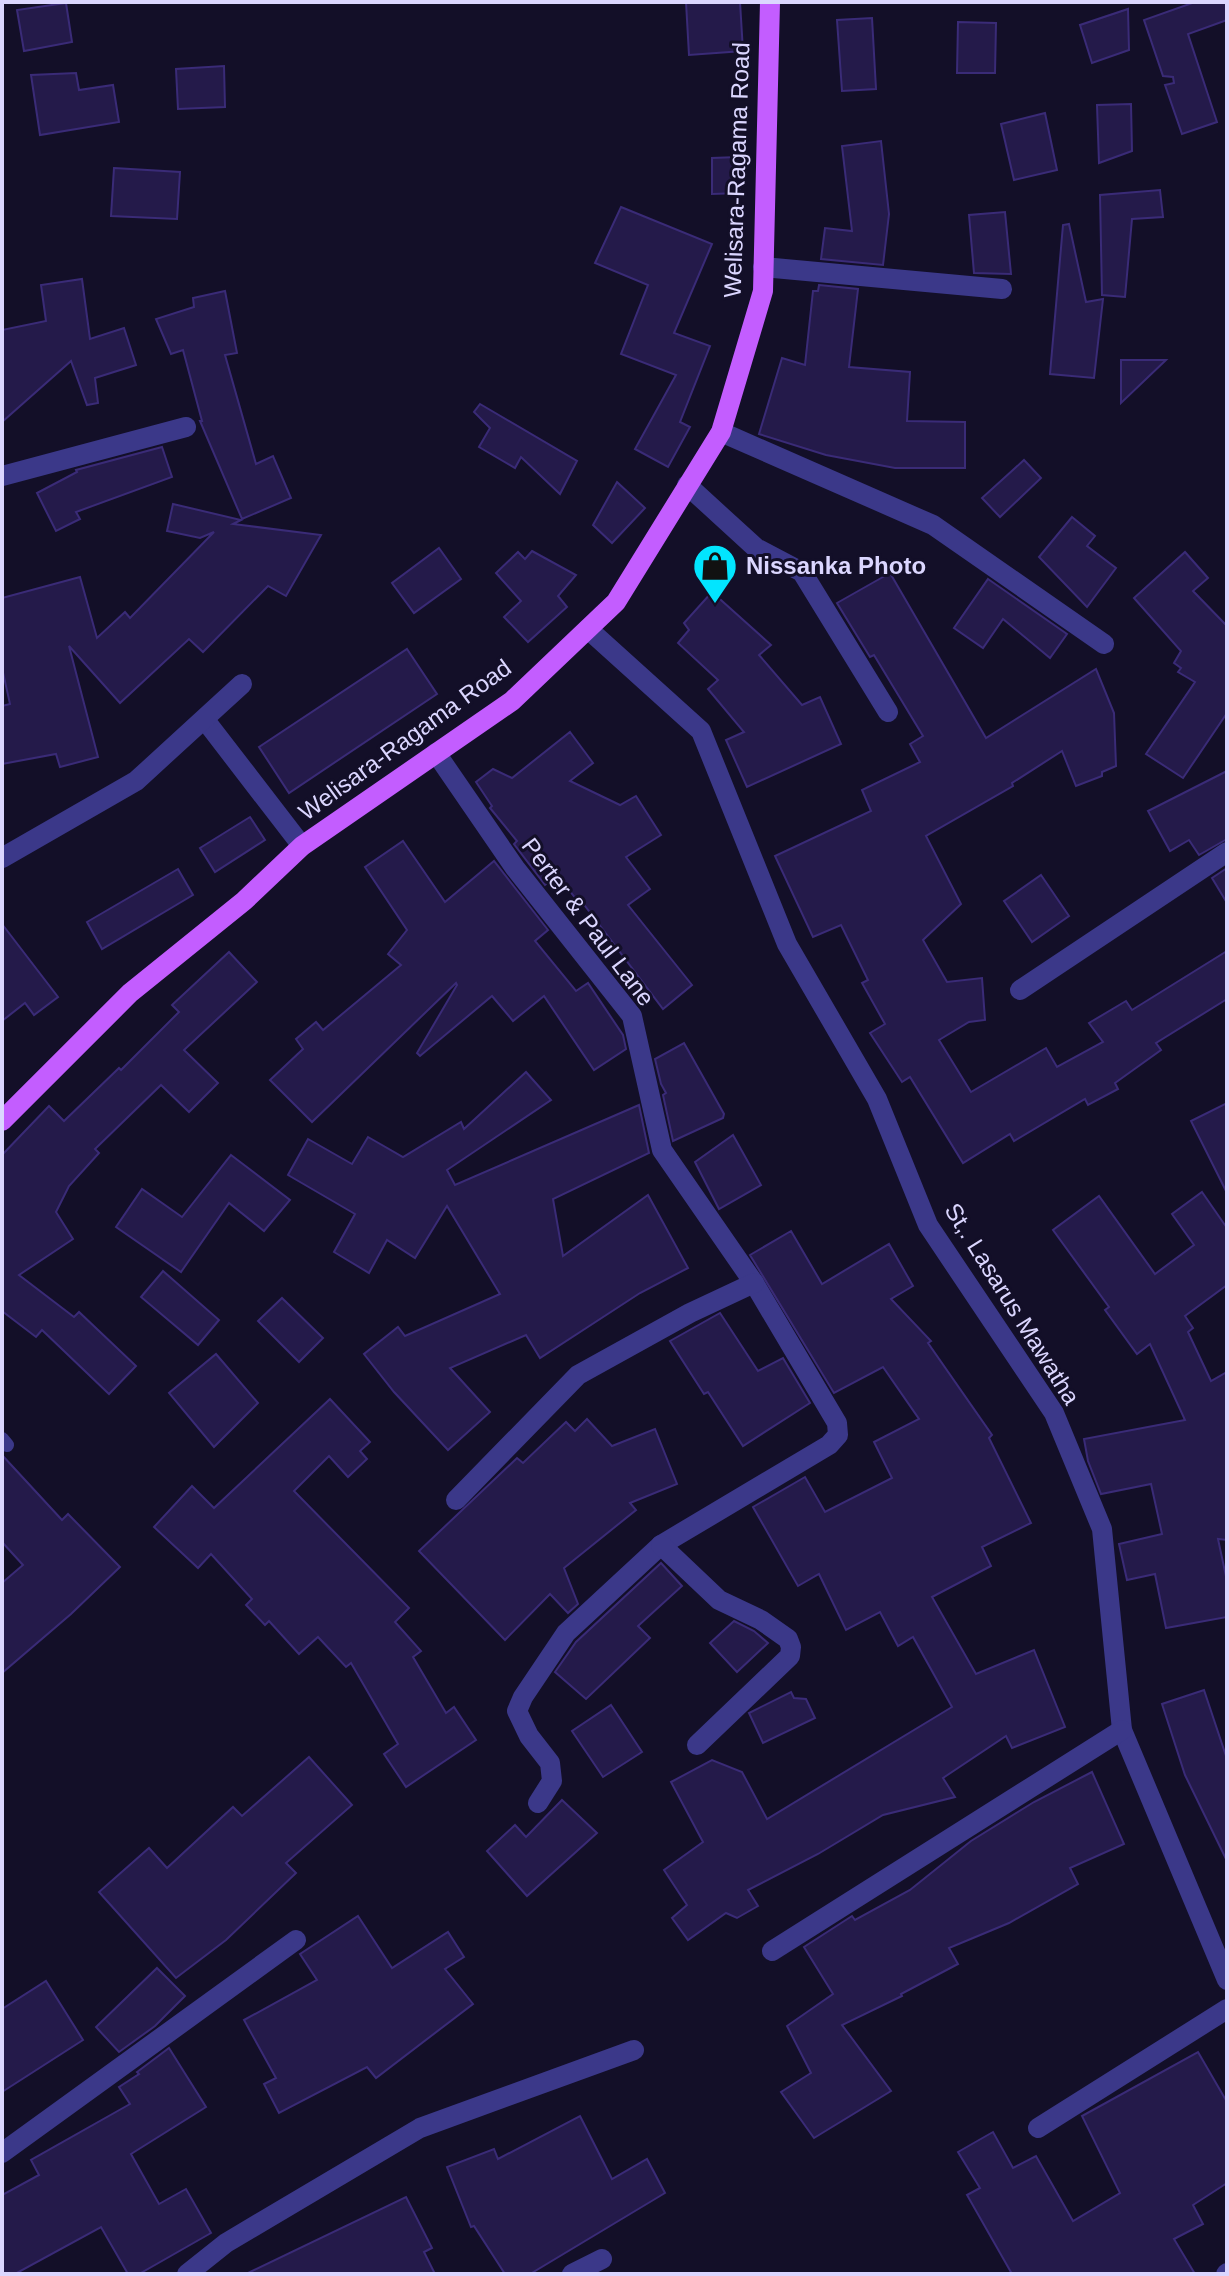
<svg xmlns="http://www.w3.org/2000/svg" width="1229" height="2276" viewBox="0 0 1229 2276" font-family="Helvetica,sans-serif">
<rect width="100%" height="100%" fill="#130f28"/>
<g fill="#241a4a" stroke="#3a2b77" stroke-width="2">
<path d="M686,2H740L743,51L689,55Z"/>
<path d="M1195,2H1227V20L1188,34L1217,122L1182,134L1165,85L1174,83L1173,77L1163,76L1144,20Z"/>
<path d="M66,3L72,42L24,51L17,10Z"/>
<path d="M1128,9L1129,50L1092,63L1080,25Z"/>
<path d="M872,18L876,89L842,91L837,20Z"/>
<path d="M958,22L996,23L995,73H957Z"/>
<path d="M224,66L225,107L178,109L176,69Z"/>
<path d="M76,73L79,90L113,85L119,122L40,135L31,75Z"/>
<path d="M1131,104L1132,151L1099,163L1097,105Z"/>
<path d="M1045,113L1057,170L1014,180L1001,124Z"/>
<path d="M881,141L889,214L883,265L821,259L825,228L852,231L842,146Z"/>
<path d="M738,157L740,193L712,194V158Z"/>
<path d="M114,168L180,172L177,219L111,216Z"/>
<path d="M1160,190L1163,217L1132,219L1125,297L1102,295L1100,195Z"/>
<path d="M621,207L712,244L674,333L710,346L680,422L690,427L668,467L635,449L676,375L621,354L648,285L595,263Z"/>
<path d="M1005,212L1011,274L974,273L969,215Z"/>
<path d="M1069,224L1086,302L1103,299L1094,378L1050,374L1063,225Z"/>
<path d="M82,279L90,339L124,328L136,365L95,378L98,403L87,405L71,361L2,422V330L46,321L41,285Z"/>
<path d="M819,285L858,289L849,367L910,372L907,421L965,422V468H895L826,455L759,434L782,358L805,365L813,291H818Z"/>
<path d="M225,291L237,353L225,355L256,464L273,456L291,498L242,519L200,421H202L183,350L171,354L156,319L194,307L193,298Z"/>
<path d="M1121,360H1166L1121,403Z"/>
<path d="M480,404L577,461L560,494L521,457L515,468L479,447L490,428L474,412Z"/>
<path d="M162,447L172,477L76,512L80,519L56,531L37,493L77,472L76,470Z"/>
<path d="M1024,460L1041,478L1000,517L982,498Z"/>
<path d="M617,482L645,508L612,543L593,525Z"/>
<path d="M173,504L241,520L233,524L321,535L286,596L268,586L203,652L189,639L120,703L69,646L98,757L60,767L56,754L2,764V706L10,704L2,668V598L80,577L97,638L125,612L130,618L214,532L200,538L167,531Z"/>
<path d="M1072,517L1095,536L1087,546L1116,568L1087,607L1039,557Z"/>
<path d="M439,548L461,579L414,613L392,583Z"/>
<path d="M532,551L576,575L558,596L567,607L528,642L504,617L521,601L496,573L518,552L525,559Z"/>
<path d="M1185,552L1208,578L1193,591L1227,626V713L1183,778L1146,754L1195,682L1178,672L1181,668L1174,663L1181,651L1134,598Z"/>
<path d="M890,573L986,738L1096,669L1114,713L1116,766L1102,772V776L1076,786L1062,751L1012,783L1013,786L926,836L961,904L923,940L947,982L982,978L985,1020L969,1022L939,1040L971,1092L1046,1048L1057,1067L1103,1042L1089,1023L1126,1001L1132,1010L1227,951V999L1156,1043L1161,1050L1115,1083L1118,1089L1088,1105L1085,1099L1014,1141L1010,1134L963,1163L910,1077L902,1082L870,1033L885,1024L862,983L868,980L841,925L813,937L775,856L871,811L862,790L920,762L910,744L923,736L874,655L870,657L837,603Z"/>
<path d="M988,579L1067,634L1050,658L1003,619L983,648L954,628Z"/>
<path d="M712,592L771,645L759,655L802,705L820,697L841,744L747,787L726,740L744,732L708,689L718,680L678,643L689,630L684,623Z"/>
<path d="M407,649L437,694L289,793L259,747Z"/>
<path d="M570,732L593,763L570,781L620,805L636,796L661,835L626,857L650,889L628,905L692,985L663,1009L582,902L580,904L558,876L545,885L514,844L517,841L490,808L492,806L476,782L493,769L512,778Z"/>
<path d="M1227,771V839L1199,855L1189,840L1170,851L1148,811Z"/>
<path d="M250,817L265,840L215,872L200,848Z"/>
<path d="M403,841L445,902L494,861L548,930L535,941L576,991L588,983L623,1035L626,1049L594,1070L544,996L513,1021L492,996L420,1056L417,1053L457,985L456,983L312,1122L270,1080L303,1049L296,1039L316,1022L323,1030L401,965L388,954L407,930L365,867Z"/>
<path d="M1227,868V903L1212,878Z"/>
<path d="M178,869L193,895L102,949L87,922Z"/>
<path d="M1041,875L1069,916L1032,942L1004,901Z"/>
<path d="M2,924L58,997L34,1015L25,1003L2,1021Z"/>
<path d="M229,952L257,982L184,1050L218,1083L189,1112L161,1085L95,1149L99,1153L69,1186L56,1212L73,1239L19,1275L74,1317L79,1312L136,1366L109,1394L42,1330L36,1337L2,1311V1155L49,1106L64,1121L119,1068L121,1070L179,1012L172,1005Z"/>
<path d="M684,1043L724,1114L723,1118L673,1141L663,1095L666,1093L661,1084L655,1059Z"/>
<path d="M526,1072L551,1100L447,1170L455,1185L639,1105L649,1153L553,1199L563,1256L648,1195L688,1268L640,1293L540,1358L526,1335L450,1368L490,1412L448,1450L394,1392L364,1354L398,1327L405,1336L500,1294L447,1206L415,1258L387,1240L369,1273L334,1252L355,1214L288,1175L308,1139L352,1164L368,1137L403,1157L461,1122L464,1129Z"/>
<path d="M1227,1103V1193L1191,1121Z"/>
<path d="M733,1135L761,1185L719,1209L695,1162Z"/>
<path d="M231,1155L290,1200L264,1231L229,1203L181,1272L116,1227L142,1189L182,1217Z"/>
<path d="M1202,1192L1227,1228V1285L1185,1316L1193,1328L1188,1332L1211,1381L1227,1372V1540L1218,1539L1227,1581V1617L1166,1628L1155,1574L1127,1580L1119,1544L1162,1534L1151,1484L1101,1494L1088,1461L1084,1439L1185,1420L1150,1344L1137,1354L1105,1310L1109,1307L1053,1230L1099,1196L1155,1274L1194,1245L1172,1214Z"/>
<path d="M791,1231L822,1284L889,1244L913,1286L891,1299L931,1341L928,1343L992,1435L989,1438L1031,1523L982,1547L991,1566L932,1597L976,1674L1034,1650L1065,1727L1012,1748L1006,1736L943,1778L955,1797L883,1815L818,1854L748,1890L758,1906L737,1918L726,1913L688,1940L672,1918L687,1905L664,1870L703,1842L671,1782L712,1760L742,1772L767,1819L952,1707L913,1637L898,1646L880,1612L846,1630L819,1574L798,1586L753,1507L805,1477L825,1512L892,1478L874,1442L919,1419L883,1367L834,1393L750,1255Z"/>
<path d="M163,1271L219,1320L198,1345L141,1297Z"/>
<path d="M282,1298L323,1338L299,1362L258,1321Z"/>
<path d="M720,1313L758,1371L783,1358L810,1403L743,1446L708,1392L704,1394L670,1341Z"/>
<path d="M216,1354L258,1403L214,1447L169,1393Z"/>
<path d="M330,1399L370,1442L360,1451L367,1459L348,1477L329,1456L294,1491L409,1608L395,1622L421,1651L413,1657L446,1713L454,1707L476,1740L406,1787L384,1754L398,1744L351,1663L346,1667L318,1637L299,1654L269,1621L265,1625L246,1605L252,1599L211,1554L198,1568L154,1527L192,1486L214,1508Z"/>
<path d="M587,1419L612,1446L655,1429L677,1484L630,1503L636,1510L564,1568L578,1604L568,1613L550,1594L505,1640L419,1551L517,1458L523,1463L566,1422L575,1431Z"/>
<path d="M2,1455L62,1520L68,1514L120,1567L71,1614L2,1673V1583L23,1565L2,1542Z"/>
<path d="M661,1563L682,1586L638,1626L650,1638L586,1699L555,1672L576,1642Z"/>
<path d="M734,1621L754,1631L768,1643L737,1672L710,1643Z"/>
<path d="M1204,1690L1227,1759V1861L1185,1775L1162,1704Z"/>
<path d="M791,1692L794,1698L806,1699L815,1718L763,1743L749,1713Z"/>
<path d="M611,1705L642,1752L603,1777L572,1731Z"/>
<path d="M309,1757L352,1805L286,1863L296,1873L226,1940L176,1978L99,1892L149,1848L167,1868L233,1807L242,1816Z"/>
<path d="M1092,1772L1124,1844L1070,1868L1078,1884L1009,1923L949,1948L958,1964L901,1994L902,1996L842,2025L891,2091L814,2138L781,2092L811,2073L787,2026L833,1994L804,1947L852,1916L855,1920L910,1890L971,1841L1034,1802Z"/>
<path d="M562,1800L597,1833L527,1896L487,1851L515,1825L526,1837Z"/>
<path d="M358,1916L392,1968L448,1932L464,1957L445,1969L473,2004L376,2078L367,2067L279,2113L264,2084L276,2078L244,2020L317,1980L300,1954Z"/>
<path d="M157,1968L185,1996L155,2026L119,2052L96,2027Z"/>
<path d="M46,1981L83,2040L2,2092V2009Z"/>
<path d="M169,2048L206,2107L131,2154L159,2204L186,2189L211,2233L139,2274H128L101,2227L15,2274H2V2195L39,2175L31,2160L130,2104L119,2087L139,2074L137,2072Z"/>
<path d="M1198,2052L1227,2102V2183L1193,2205L1203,2224L1174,2239L1195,2274H1012L967,2195L980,2188L958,2152L993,2132L1013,2168L1036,2156L1073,2221L1120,2193L1082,2116Z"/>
<path d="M580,2116L612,2179L647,2159L665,2193L530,2274H505L474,2226L471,2227L447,2167L494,2149L498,2159Z"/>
<path d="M406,2197L432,2248L424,2252L435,2274H246Z"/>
</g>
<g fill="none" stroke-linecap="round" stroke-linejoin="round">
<path stroke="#3b3889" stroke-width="14" d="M2,1439L7,1445"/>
<g stroke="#3b3889" stroke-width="20">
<path d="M763,267L1002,289"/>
<path d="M721,432L933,525L1104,644"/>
<path d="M2,476L186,427"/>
<path d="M687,485L756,548L802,572L888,712"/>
<path d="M588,629L701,731L787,944L877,1099L928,1225L1054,1413L1102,1529L1122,1730L1227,1980"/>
<path d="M205,720L302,846"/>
<path d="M436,753L515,868L632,1016L662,1150L754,1283L837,1423L838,1435L829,1445L661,1545L566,1633L523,1697L517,1711L529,1736L550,1763L552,1781L538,1803"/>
<path d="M2,858L136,781L242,684"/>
<path d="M1020,990L1227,852"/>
<path d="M456,1500L578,1375L690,1313L754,1283"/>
<path d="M661,1545L719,1600L761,1620L788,1639L791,1647L790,1656L697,1745"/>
<path d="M772,1951L1122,1730"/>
<path d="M1038,2128L1227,2009"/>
<path d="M2,2153L296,1940"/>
<path d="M187,2274L226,2243L420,2128L634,2050"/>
<path d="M572,2274L602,2259"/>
<path d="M1226,2274L1227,2273"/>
</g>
<path stroke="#c35dff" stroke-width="20" d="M2,1121L130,993L244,901L302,846L512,701L616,602L721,432L763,291L770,2"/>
</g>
<defs>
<g id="shop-pin" transform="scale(2.3)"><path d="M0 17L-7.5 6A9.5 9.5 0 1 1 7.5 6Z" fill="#02e5ff" stroke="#130f28"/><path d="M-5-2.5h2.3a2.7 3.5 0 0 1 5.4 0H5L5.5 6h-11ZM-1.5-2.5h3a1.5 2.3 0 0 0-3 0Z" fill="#111"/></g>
</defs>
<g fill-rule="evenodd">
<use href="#shop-pin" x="715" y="566"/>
</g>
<g text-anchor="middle" stroke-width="6" stroke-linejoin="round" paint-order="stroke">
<g font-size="24" fill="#dbd6ff" stroke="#130f28">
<text transform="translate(737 170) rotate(-88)" y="8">Welisara-Ragama Road</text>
<text transform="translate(405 740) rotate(-36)" y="8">Welisara-Ragama Road</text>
<text transform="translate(588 922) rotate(53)" y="8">Perter &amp; Paul Lane</text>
<text transform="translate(1012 1304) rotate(58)" y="8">St,. Lasarus Mawatha</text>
</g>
<g font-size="24" font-weight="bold" fill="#dbd6ff" stroke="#130f28" text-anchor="start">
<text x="746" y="574">Nissanka Photo</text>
</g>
</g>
<rect width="1229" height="2276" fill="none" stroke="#dbd6ff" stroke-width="8"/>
</svg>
